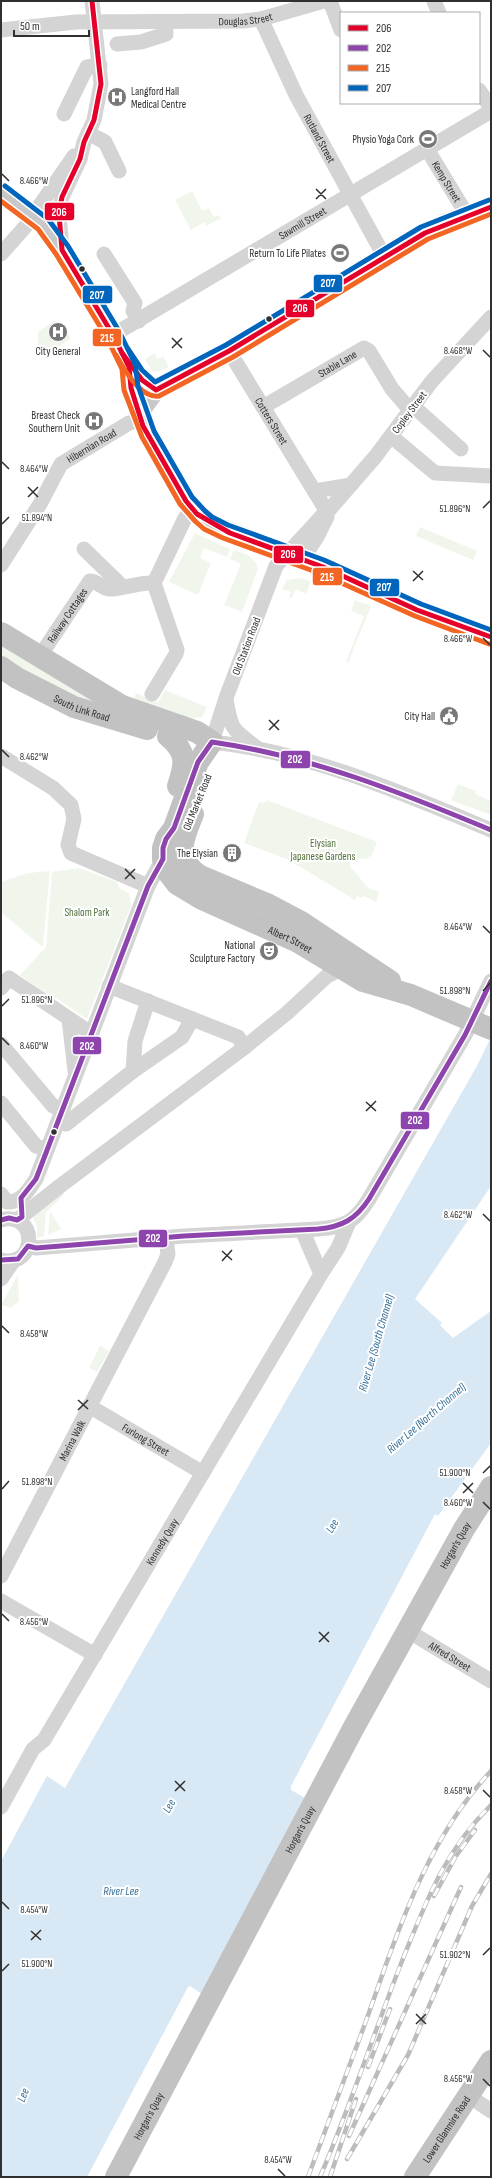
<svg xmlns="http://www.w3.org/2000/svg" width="492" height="2178" viewBox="0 0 492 2178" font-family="'Sofia Sans Condensed',sans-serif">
<rect width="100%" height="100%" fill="#fff"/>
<g fill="#f1f6ec">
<path d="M192,191L202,211L209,208L214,217L219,215L221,218L206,226L204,222L191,230L175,200Z"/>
<path d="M54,321L62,325L71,338L48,354L42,344L38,346V332Z"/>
<path d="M154,353L158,359L163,356L169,367L158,372L152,371L145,359Z"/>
<path d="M420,527L477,551L473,560L416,536Z"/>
<path d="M195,533L230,549L227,557L204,548L200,558L211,563L198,595L169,582Z"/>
<path d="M234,550C245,554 255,556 258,569L242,612L224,605L241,564L230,559Z"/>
<path d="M302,578L311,582L306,594L296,589L292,598L289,597L291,592L282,589L287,580Z"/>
<path d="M355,600L371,606L348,663L346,662L364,616L351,611Z"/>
<path d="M1,644L101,702L98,707L1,658Z"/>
<path d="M165,690L207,707L203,716C186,724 150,706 133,701L136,693L158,702Z"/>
<path d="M458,784L476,791L475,794L491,801V815L451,800Z"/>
<path d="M267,800L377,842L371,857L369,856L368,859L359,858L351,861L350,866L368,888L379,892L376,902L364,896L361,898L357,896L355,900L287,859L244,843L259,802L264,803Z"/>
<path d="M79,868L117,882L119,888L129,893L131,906L87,1019L56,998H50L20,975L46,947L52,872Z"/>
<path d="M50,871L43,946H41L1,912V882L28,873Z"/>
<path d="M61,1192L64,1195L46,1212L44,1236L37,1238V1227L33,1217Z"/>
<path d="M50,1211L61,1229L48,1235Z"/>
<path d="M18,1275L19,1301L11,1308L1,1305Z"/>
<path d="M100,1346L109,1351L97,1372L89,1368Z"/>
</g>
<path fill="#d8e8f4" d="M491,1037V1186L415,1299L442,1323L440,1325L453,1338L491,1311V1443L438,1516L435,1514L291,1786V1790L307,1799L205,1996L190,1986L188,1987L87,2177H1V1861L47,1776L65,1788L478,1064Z"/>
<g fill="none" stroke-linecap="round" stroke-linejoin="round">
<g stroke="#d4d4d4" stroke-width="15">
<path d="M330,1L341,30"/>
<path d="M434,1L439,13"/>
<path id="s1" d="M261,19L296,95L384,256"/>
<path id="s2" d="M1,30L76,22L243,21L261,19L324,1"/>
<path d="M117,44L141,42L166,34L165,22"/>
<path d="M479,90L491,108"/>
<path d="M64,114L87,67L100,65"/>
<path d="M88,133L105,142L119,171"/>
<path id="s3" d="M427,149L467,215"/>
<path d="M62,250L59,214L62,197L80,159L84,142L94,120L101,84L92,1"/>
<path d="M1,254L25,227L74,156"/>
<path d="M104,254L135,303L133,311L139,321"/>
<path d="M491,317L432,381L375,457L329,510L321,517L276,566L226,698L212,742C309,752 402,793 491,830"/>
<path id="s4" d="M113,335L491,111"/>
<path id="s5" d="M229,351L324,507L329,510"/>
<path d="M413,406L461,449"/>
<path id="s6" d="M263,407L364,348L369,351L392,389L410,410"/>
<path d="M391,436L435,473L491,476"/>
<path d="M315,491L351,485"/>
<path d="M84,549L122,586"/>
<path d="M302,560L317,537L327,517"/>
<path id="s7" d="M1,565L40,504L61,464L129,423L141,420"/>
<path id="s8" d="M46,647L90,581C98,581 102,589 110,589C124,589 138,582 154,583"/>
<path d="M152,694L176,654L177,650L154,583L185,518L192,509"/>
<path d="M226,699C231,730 232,729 256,747"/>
<path d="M1,756L53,788L71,805L74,819L68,845L71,853L148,886"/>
<path d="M109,986L238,1037L245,1047"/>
<path d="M1,988L9,978L92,1034"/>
<path d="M69,1019L75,1071"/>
<path d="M1,1044L53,1106L62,1110"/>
<path d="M133,1071L135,1041L148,1001"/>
<path d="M1,1103L36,1146L47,1150"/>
<path d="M58,1122L66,1124L133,1071L182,1037L192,1019"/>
<path d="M1,1194L7,1202C21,1203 29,1190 36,1179L148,886L163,859"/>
<path d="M1,1220C38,1210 38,1269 1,1260"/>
<path d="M17,1220L60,1186L245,1047L287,1013L327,976L348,965"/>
<path d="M302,1230L321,1274"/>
<path d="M28,1246L36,1248L184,1236L318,1229C345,1227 355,1222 369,1199L465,1035L491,981"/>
<path d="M1,1279L14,1260"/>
<path id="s9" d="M89,1406L203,1473"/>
<path id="s10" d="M1,1576L165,1262L168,1254L166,1238"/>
<path d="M1,1601L95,1655"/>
<path id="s11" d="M408,1631L491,1681"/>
<path id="s12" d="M1,1807L33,1749L44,1740L321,1274L338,1248L349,1222"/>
<path d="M469,2096L491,2111"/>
</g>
<g stroke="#c8c8c8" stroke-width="19">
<path d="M1,192L32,215L50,233L113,335L129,367L138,376"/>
<path d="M129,367L131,388L148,434L189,505L208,523L322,567L418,610L491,637"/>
<path d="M140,412L156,390L229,351L384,256L445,223L491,207"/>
</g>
<g stroke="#c2c2c2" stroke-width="22">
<path d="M1,633L122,706L197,732L212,742"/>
<path id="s13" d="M1,667L17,678L74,707L147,729"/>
<path d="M168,736C187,752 186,763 178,786"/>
<path id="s14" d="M212,742L198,762L174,828L166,839L163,848V859L167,871L177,884L202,899L298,942L363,981L411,995L491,1029"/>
<path d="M193,814C183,839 173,858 200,876L269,905L301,922L390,981"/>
<path id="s15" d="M116,2177L354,1727L464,1529L491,1487"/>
<path id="s16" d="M415,2177L491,2061"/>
</g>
<g stroke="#bcbcbc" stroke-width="4.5">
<g id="rail">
<path d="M434,1896L456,1856L475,1830"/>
<path d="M368,2067L390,2009"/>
<path d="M349,2136L461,1887"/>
<path d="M347,2159L408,2055L472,1906L491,1874"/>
<path d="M308,2177C327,2125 347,2073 366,2021C397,1934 426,1840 491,1771"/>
<path d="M320,2177C351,2105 375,2029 404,1956C428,1897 445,1851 491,1805"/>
<path d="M330,2177L356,2099"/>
</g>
</g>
<use href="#rail" stroke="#fff" stroke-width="3" stroke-dasharray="9" stroke-linecap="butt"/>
<g stroke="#fff" stroke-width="8">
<g id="bus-1">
<path d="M92,1L101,84L94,120L84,142L80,159L62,197L59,214L62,250L113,335L129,367L131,388L143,426L186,501L197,514L230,533L323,567L417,610L491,637"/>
<path d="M122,353L142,380L156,390L229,351L425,233L491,207"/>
</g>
</g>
<g stroke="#fff" stroke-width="8">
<g id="bus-2">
<path d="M1,1220L9,1218L17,1220L22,1217L21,1198L36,1179L148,886L163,859V848L166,839L174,828L198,762L212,742C310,756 400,792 491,830"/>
<path d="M1,1260L18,1259L28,1246L36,1248L184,1236L318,1229C342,1227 356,1219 369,1199L465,1035L491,981"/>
</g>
</g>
<g stroke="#fff" stroke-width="8">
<g id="bus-3">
<path d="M1,201L38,229L56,254L107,338L122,369L124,390L142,437L180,504L195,521L204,529L223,538L319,573L415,616L489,644"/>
<path d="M116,355C123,368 141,399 159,396L233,357L428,239L491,214"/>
</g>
</g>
<g stroke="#fff" stroke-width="8">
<g id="bus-4">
<path d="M5,186L48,219L68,246L119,331L135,364L138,386L154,431L192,497L205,511L212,517L228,525L324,560L421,604L491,630"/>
<path d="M128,349L142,370L155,382L226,345L421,227L489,200"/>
</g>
</g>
<use href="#bus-1" stroke="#e4002b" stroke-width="5"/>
<use href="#bus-2" stroke="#8e44ad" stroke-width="5"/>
<use href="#bus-3" stroke="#f26522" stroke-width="5"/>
<use href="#bus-4" stroke="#0065bd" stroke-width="5"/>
</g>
<path fill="none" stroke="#303030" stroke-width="1.5" d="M2,174L9,181M316,189L326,199M316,199L326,189M172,338L182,348M172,348L182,338M483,350L490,357M2,462L9,469M28,487L38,497M28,497L38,487M483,508L490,501M2,524L9,517M413,571L423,580M413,581L423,571M483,638L490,645M269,720L279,730M269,730L279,720M2,750L9,757M125,869L135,879M125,879L135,869M483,926L490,933M483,991L490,983M2,1006L9,999M2,1038L9,1045M366,1102L376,1111M366,1111L376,1101M483,1214L490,1221M222,1251L232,1260M222,1261L232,1250M2,1326L9,1333M78,1400L88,1409M78,1410L88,1400M483,1473L490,1466M463,1483L473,1493M2,1489L9,1481M463,1493L473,1483M483,1502L490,1509M2,1614L9,1621M319,1632L329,1642M319,1642L329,1632M175,1781L185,1791M483,1790L490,1797M175,1791L185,1781M2,1902L9,1909M31,1931L41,1940M31,1940L41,1930M483,1955L490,1948M2,1971L9,1964M416,2014L426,2024M416,2024L426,2014M483,2079L490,2086M278,2169L285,2176"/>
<defs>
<g id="hospital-disc" transform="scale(1)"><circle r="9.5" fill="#787878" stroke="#fff"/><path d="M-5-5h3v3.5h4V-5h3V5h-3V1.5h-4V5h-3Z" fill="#fff"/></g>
<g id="stadium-disc" transform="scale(1)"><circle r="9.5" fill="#787878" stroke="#fff"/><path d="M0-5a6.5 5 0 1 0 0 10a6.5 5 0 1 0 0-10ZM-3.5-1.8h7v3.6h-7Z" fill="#fff"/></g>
<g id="civic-disc" transform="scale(1)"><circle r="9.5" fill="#787878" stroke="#fff"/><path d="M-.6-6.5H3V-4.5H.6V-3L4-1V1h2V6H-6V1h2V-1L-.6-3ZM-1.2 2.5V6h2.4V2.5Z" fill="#fff"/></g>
<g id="building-disc" transform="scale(1)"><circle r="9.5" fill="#787878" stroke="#fff"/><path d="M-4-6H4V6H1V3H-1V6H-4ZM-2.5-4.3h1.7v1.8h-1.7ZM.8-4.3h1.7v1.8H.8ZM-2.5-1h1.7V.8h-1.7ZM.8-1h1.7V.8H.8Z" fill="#fff"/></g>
<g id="theatre-disc" transform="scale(1)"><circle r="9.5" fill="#787878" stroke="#fff"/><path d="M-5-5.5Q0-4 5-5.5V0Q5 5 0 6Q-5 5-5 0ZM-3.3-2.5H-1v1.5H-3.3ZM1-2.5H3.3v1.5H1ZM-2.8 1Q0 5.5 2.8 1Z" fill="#fff"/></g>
</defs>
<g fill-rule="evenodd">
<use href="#hospital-disc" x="117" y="97"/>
<use href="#stadium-disc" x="428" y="139"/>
<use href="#stadium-disc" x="340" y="253"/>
<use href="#hospital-disc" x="58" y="332"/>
<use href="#hospital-disc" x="94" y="421"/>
<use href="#civic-disc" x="449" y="716"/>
<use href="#building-disc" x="232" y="853"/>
<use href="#theatre-disc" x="269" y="951"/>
</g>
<g fill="#303030" stroke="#fff" stroke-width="1.5">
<circle cx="82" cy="269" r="3.5"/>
<circle cx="269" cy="319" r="3.5"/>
<circle cx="54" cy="1132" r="3.5"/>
</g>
<g text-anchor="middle" stroke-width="4" stroke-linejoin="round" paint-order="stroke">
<g font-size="11" fill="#303030" stroke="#fff">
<text dy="4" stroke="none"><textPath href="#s2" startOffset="245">Douglas Street</textPath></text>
<text dy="4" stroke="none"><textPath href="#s1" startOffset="133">Rutland Street</textPath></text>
<text dy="4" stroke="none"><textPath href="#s3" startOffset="38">Kemp Street</textPath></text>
<text dy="4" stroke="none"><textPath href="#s4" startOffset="220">Sawmill Street</textPath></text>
<text dy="4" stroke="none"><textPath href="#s6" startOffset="86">Stable Lane</textPath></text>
<text transform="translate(409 412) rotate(-53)" y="4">Copley Street</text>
<text dy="4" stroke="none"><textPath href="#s5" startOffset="82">Cotters Street</textPath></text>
<text dy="4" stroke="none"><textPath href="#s7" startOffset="153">Hibernian Road</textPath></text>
<text dy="4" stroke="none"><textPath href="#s8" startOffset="38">Railway Cottages</textPath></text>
<text transform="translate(246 646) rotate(-69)" y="4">Old Station Road</text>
<text dy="4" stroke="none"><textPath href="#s13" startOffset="91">South Link Road</textPath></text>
<text transform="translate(197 802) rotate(-68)" y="4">Old Market Road</text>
<text dy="4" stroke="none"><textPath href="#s14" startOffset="284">Albert Street</textPath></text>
<text dy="4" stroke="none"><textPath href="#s9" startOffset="66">Furlong Street</textPath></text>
<text dy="4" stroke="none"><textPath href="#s10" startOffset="153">Marina Walk</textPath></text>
<text dy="4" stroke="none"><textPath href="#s12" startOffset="311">Kennedy Quay</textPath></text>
<text dy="4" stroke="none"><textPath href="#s15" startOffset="717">Horgan's Quay</textPath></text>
<text dy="4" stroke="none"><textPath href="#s11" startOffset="49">Alfred Street</textPath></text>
<text dy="4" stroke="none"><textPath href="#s15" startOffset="393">Horgan's Quay</textPath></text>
<text dy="4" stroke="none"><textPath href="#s15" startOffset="69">Horgan's Quay</textPath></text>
<text dy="4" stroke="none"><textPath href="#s16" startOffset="57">Lower Glanmire Road</textPath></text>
</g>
<g font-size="11" fill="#303030" stroke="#fff" text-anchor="end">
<text x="131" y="95" text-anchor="start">Langford Hall<tspan x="131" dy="13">Medical Centre</tspan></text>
<text x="414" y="143">Physio Yoga Cork</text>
<text x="326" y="257">Return To Life Pilates</text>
<text x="58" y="355" text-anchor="middle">City General</text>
<text x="80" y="419">Breast Check<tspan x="80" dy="13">Southern Unit</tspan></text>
<text x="435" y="720">City Hall</text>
<text x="218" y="857">The Elysian</text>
<text x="255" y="949">National<tspan x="255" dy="13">Sculpture Factory</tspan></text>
</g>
<g font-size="11" fill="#516f39" stroke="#fff">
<text x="323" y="847">Elysian<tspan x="323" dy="13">Japanese Gardens</tspan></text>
<text x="87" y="916">Shalom Park</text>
</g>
<g font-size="12" font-style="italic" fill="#377099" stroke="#fff">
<text transform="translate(376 1343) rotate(-74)" y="4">River Lee (South Channel)</text>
<text transform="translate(426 1418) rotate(-41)" y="4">River Lee (North Channel)</text>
<text transform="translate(332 1526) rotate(-60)" y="4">Lee</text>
<text transform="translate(169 1806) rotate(-62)" y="4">Lee</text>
<text x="121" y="1895">River Lee</text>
<text transform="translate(23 2095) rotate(-69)" y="4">Lee</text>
</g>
</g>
<g font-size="10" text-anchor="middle" fill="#303030" stroke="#fff" stroke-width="4" stroke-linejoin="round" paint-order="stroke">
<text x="34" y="184">8.466°W</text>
<text x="458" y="354">8.468°W</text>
<text x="34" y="472">8.464°W</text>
<text x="455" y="512">51.896°N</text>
<text x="37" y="521">51.894°N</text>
<text x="458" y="642">8.466°W</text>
<text x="34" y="760">8.462°W</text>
<text x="458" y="930">8.464°W</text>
<text x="455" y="994">51.898°N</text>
<text x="37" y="1003">51.896°N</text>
<text x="34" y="1049">8.460°W</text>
<text x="458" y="1218">8.462°W</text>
<text x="34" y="1337">8.458°W</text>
<text x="455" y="1476">51.900°N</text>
<text x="37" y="1485">51.898°N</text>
<text x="458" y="1506">8.460°W</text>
<text x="34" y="1625">8.456°W</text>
<text x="458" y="1794">8.458°W</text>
<text x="34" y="1913">8.454°W</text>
<text x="455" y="1958">51.902°N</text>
<text x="37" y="1967">51.900°N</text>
<text x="458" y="2082">8.456°W</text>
<text x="278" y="2163">8.454°W</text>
</g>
<g stroke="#fff" stroke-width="1.5">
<rect x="44" y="202" width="31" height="19" rx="4" fill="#e4002b"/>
<rect x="313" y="274" width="30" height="19" rx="4" fill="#0065bd"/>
<rect x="82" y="285" width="31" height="19" rx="4" fill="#0065bd"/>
<rect x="285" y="299" width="30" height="19" rx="4" fill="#e4002b"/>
<rect x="92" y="328" width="30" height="19" rx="4" fill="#f26522"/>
<rect x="273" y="545" width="31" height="19" rx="4" fill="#e4002b"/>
<rect x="312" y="567" width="31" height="19" rx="4" fill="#f26522"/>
<rect x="369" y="578" width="31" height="19" rx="4" fill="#0065bd"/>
<rect x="280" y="750" width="31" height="19" rx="4" fill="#8e44ad"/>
<rect x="72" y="1036" width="30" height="19" rx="4" fill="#8e44ad"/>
<rect x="400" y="1111" width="30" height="19" rx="4" fill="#8e44ad"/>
<rect x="138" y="1229" width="30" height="19" rx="4" fill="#8e44ad"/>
</g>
<g font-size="11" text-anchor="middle" font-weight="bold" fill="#fff">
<text x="59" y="216">206</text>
<text x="328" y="287">207</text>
<text x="97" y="299">207</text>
<text x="300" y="312">206</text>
<text x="107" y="342">215</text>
<text x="288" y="558">206</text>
<text x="327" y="581">215</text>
<text x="384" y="591">207</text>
<text x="295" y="763">202</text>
<text x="87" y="1050">202</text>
<text x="415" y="1124">202</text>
<text x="153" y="1242">202</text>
</g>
<rect width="492" height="2178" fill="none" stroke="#303030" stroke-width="4"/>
<rect x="340" y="12" width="140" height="92" fill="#ffffff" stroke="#acacac"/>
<rect x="348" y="25" width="20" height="6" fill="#e4002b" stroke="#acacac"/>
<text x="376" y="32" font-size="12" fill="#303030">206</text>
<rect x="348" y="45" width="20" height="6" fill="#8e44ad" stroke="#acacac"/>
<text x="376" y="52" font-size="12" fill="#303030">202</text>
<rect x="348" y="65" width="20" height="6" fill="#f26522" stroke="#acacac"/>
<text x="376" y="72" font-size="12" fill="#303030">215</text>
<rect x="348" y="85" width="20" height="6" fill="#0065bd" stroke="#acacac"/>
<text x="376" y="92" font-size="12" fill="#303030">207</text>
<path d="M14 30v6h75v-6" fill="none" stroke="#303030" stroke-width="2"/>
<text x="20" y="30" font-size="12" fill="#303030" stroke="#ffffff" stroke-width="3" paint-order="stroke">50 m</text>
</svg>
